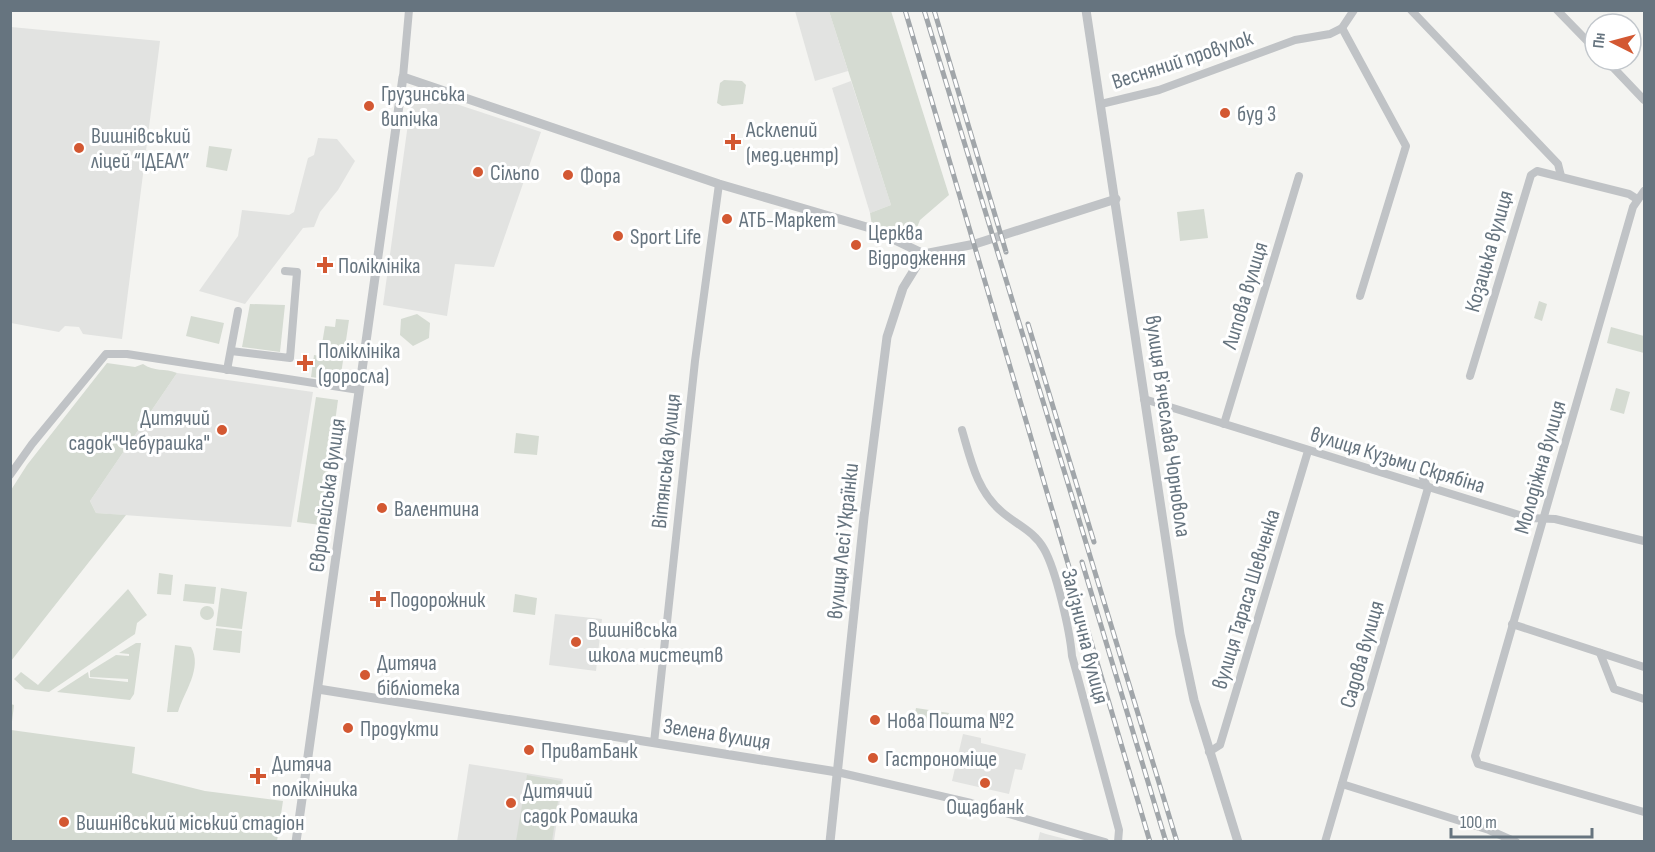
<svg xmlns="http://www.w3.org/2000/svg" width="1655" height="852" viewBox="0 0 1655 852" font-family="'Sofia Sans Condensed',sans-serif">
<rect width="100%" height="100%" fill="#f4f4f1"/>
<g fill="#e2e3e1">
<path d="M795,11H829L848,71L815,81Z"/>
<path d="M11,27L160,41L122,339L83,334L79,327L65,326L59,332L11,323Z"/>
<path d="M851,81L891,205L870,213L832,88Z"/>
<path d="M426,94L541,132L494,267L455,264L447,316L383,305L411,102L415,96Z"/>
<path d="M318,138L337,139L355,161L338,190L320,212L314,227L303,228L245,304L199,291L238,236L242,210L289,215L294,212L308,158L314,155Z"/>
<path d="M177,373L313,392L291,527L96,513L90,501Z"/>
<path d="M555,614L602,619L596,671L549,665Z"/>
<path d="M963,734L981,738V743L1026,754L1022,770L1015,769L1009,794L952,781Z"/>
<path d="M469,764L563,779L554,841L457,842Z"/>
<path d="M1040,832L1046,834L1073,841H1038Z"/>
</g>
<g fill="#d5dbd2">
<path d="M829,11H891L949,195L920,220L916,230L902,237L872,226L870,213L891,205Z"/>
<path d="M724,80L742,81L746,85L743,104L722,106L717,103L720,83Z"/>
<path d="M209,146L232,149L227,171L206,167Z"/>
<path d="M1204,209L1208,238L1180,241L1177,212Z"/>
<path d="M1539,301L1547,304L1542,321L1534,318Z"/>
<path d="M250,304L285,305L280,352L242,347Z"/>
<path d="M417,314L430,323L429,338L413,346L400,335L401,319Z"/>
<path d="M191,316L224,323L219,344L186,336Z"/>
<path d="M336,319L349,320L340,381L311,377L314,355L320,356L325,326L335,327Z"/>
<path d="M1611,327L1644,336V353L1607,343Z"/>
<path d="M107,363L135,367L143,364C154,372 165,368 177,373L90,501L96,513L126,515L11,661V490L27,465Z"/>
<path d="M1616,388L1630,392L1624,414L1610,410Z"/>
<path d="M316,397L338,400L321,525L297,522Z"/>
<path d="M516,433L539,436L537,455L514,453Z"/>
<path d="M159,573L173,575L171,595L157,594Z"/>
<path d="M185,584L216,587L214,604L183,601Z"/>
<path d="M221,588L247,592L242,629L216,626Z"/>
<path d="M128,589L147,615L137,623L135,634L49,692L25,689L14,679L21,672L38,685Z"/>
<path d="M515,594L537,598L535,615L513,612Z"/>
<circle cx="207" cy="613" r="7"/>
<path d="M216,628L242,631L240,653L213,650Z"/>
<path d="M136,643H141L134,694L130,700L57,692L88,672L89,678L128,682V679L90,677V671L116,655L129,656V654L119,653Z"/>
<path d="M175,645L191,647C203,668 184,692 178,712H167Z"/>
<path d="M11,704L14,705L11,730L135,747L132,773L205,791L283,801L277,841H11Z"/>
<path d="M916,708L949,713L946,730L913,725Z"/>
<path d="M527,775L561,781L552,841H516Z"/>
</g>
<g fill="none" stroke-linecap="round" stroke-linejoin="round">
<g stroke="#c0c3c6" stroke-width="8">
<path d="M1411,10L1558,164L1561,176"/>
<path d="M1557,10L1595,49"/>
<path d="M1342,28L1406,146L1360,296"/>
<path d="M1606,60L1644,100"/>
<path d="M403,77L409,10"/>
<path d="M1101,104L1159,90L1295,40L1330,34L1342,28L1354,10"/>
<path d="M1644,191L1633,207L1475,756L1478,764L1644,812"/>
<path d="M231,351L290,358L297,272L285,271"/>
<path d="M227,370L238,311"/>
<path d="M1470,376L1531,175L1537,171L1629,194L1637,199"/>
<path d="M1144,399L1529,518L1555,519L1644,541"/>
<path d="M1224,424L1299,176"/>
<path d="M962,430C971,461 977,491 1002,512C1017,525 1034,531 1044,549C1056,570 1070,631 1072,656L1119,830L1118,842"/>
<path d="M10,475L32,444L106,354H127L359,390"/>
<path d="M1512,624L1644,667"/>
<path d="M1600,653L1614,689L1644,699"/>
<path d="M654,743L695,361L719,184"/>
<path d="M1209,752L1220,745L1308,451"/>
<path d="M837,772L971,803L1105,842"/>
<path d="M1342,784L1489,830L1516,842"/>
<path d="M1325,842L1428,488L1423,478"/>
</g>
<g stroke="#c0c3c6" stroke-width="9">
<path d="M1086,10L1180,634L1194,700L1238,842"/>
<path d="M318,689L837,772"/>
<path d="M296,842L403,77L719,184L870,228L924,254L975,244L1116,199"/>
<path d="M830,842L864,517L887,337L903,288L924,254"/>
</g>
<g stroke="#a1a6aa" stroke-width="5">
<g id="rail">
<path d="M905,10L1150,842"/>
<path d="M924,10L1177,842"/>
<path d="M934,10L1006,252"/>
<path d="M1028,324L1094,542"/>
<path d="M1082,562L1166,842"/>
</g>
</g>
<use href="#rail" stroke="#fff" stroke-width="3" stroke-dasharray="9" stroke-linecap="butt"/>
</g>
<g fill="#d35832" stroke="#fff" stroke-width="2">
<circle cx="369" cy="106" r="6"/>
<circle cx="1225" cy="113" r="6"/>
<path d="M730 133h6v6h6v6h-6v6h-6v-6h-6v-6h6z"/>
<circle cx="79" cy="148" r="6"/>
<circle cx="478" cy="172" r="6"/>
<circle cx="568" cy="175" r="6"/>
<circle cx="727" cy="219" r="6"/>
<circle cx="618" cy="236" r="6"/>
<circle cx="856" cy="245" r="6"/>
<path d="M322 256h6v6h6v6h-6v6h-6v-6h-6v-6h6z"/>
<path d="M302 354h6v6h6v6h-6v6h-6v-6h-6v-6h6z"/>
<circle cx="222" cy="430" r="6"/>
<circle cx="382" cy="508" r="6"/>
<path d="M375 590h6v6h6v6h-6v6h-6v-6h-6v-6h6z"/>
<circle cx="576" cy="642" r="6"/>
<circle cx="365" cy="675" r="6"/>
<circle cx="875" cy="720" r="6"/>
<circle cx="348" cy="728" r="6"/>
<circle cx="529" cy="750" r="6"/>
<circle cx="873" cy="758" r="6"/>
<path d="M255 767h6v6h6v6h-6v6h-6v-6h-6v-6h6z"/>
<circle cx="985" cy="783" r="6"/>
<circle cx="511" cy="803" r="6"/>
<circle cx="64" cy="822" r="6"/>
</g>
<g text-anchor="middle" stroke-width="6" stroke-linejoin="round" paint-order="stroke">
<g font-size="22" fill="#66747f" stroke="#fff">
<text transform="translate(1182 59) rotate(-18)" y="8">Весняний провулок</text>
<text transform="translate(1488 251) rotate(-74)" y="8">Козацька вулиця</text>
<text transform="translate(1244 295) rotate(-73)" y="8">Липова вулиця</text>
<text transform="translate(1169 426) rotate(82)" y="8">вулиця Вʼячеслава Чорновола</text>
<text transform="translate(1398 459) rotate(17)" y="8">вулиця Кузьми Скрябіна</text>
<text transform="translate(665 461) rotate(-84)" y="8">Вітянська вулиця</text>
<text transform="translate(1539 467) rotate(-74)" y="8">Молодіжна вулиця</text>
<text transform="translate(326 495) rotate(-82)" y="8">Європейська вулиця</text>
<text transform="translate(842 541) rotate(-84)" y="8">вулиця Лесі Українки</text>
<text transform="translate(1245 599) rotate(-73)" y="8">вулиця Тараса Шевченка</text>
<text transform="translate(1086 636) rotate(76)" y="8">Залізнична вулиця</text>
<text transform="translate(1361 654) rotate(-74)" y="8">Садова вулиця</text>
<text transform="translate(717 733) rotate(9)" y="8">Зелена вулиця</text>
</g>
<g font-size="22" fill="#66747f" stroke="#fff" text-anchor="start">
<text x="381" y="101">Грузинська<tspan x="381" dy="25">випічка</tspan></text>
<text x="1237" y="121">буд 3</text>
<text x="746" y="137">Асклепий<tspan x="746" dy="25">(мед.центр)</tspan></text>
<text x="91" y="143">Вишнівський<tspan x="91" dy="25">ліцей “ІДЕАЛ”</tspan></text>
<text x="490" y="180">Сільпо</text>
<text x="580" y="183">Фора</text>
<text x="739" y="227">АТБ-Маркет</text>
<text x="868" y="240">Церква<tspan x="868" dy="25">Відродження</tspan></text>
<text x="630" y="244">Sport Life</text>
<text x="338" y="273">Поліклініка</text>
<text x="318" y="358">Поліклініка<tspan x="318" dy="25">(доросла)</tspan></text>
<text x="210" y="425" text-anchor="end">Дитячий<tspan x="210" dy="25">садок"Чебурашка"</tspan></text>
<text x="394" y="516">Валентина</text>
<text x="390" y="607">Подорожник</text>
<text x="588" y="637">Вишнівська<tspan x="588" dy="25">школа мистецтв</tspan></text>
<text x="377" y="670">Дитяча<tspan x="377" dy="25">бібліотека</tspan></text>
<text x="887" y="728">Нова Пошта №2</text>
<text x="360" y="736">Продукти</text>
<text x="541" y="758">ПриватБанк</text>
<text x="885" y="766">Гастрономіще</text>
<text x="272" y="771">Дитяча<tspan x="272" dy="25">полікліника</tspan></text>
<text x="523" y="798">Дитячий<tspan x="523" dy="25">садок Ромашка</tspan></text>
<text x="985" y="814" text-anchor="middle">Ощадбанк</text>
<text x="76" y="830">Вишнівський міський стадіон</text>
</g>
</g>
<rect width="1655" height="852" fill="none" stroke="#66747f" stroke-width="24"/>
<g transform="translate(1613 42) rotate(276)"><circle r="28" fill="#ffffff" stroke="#c2c7cc" stroke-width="1.5"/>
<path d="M0-4.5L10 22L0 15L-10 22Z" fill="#d35832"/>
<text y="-9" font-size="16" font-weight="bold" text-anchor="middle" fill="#66747f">Пн</text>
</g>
<path d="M1451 828v9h141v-9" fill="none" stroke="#66747f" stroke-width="3"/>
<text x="1460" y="828" font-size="18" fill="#66747f" stroke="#ffffff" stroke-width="4.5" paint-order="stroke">100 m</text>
</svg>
